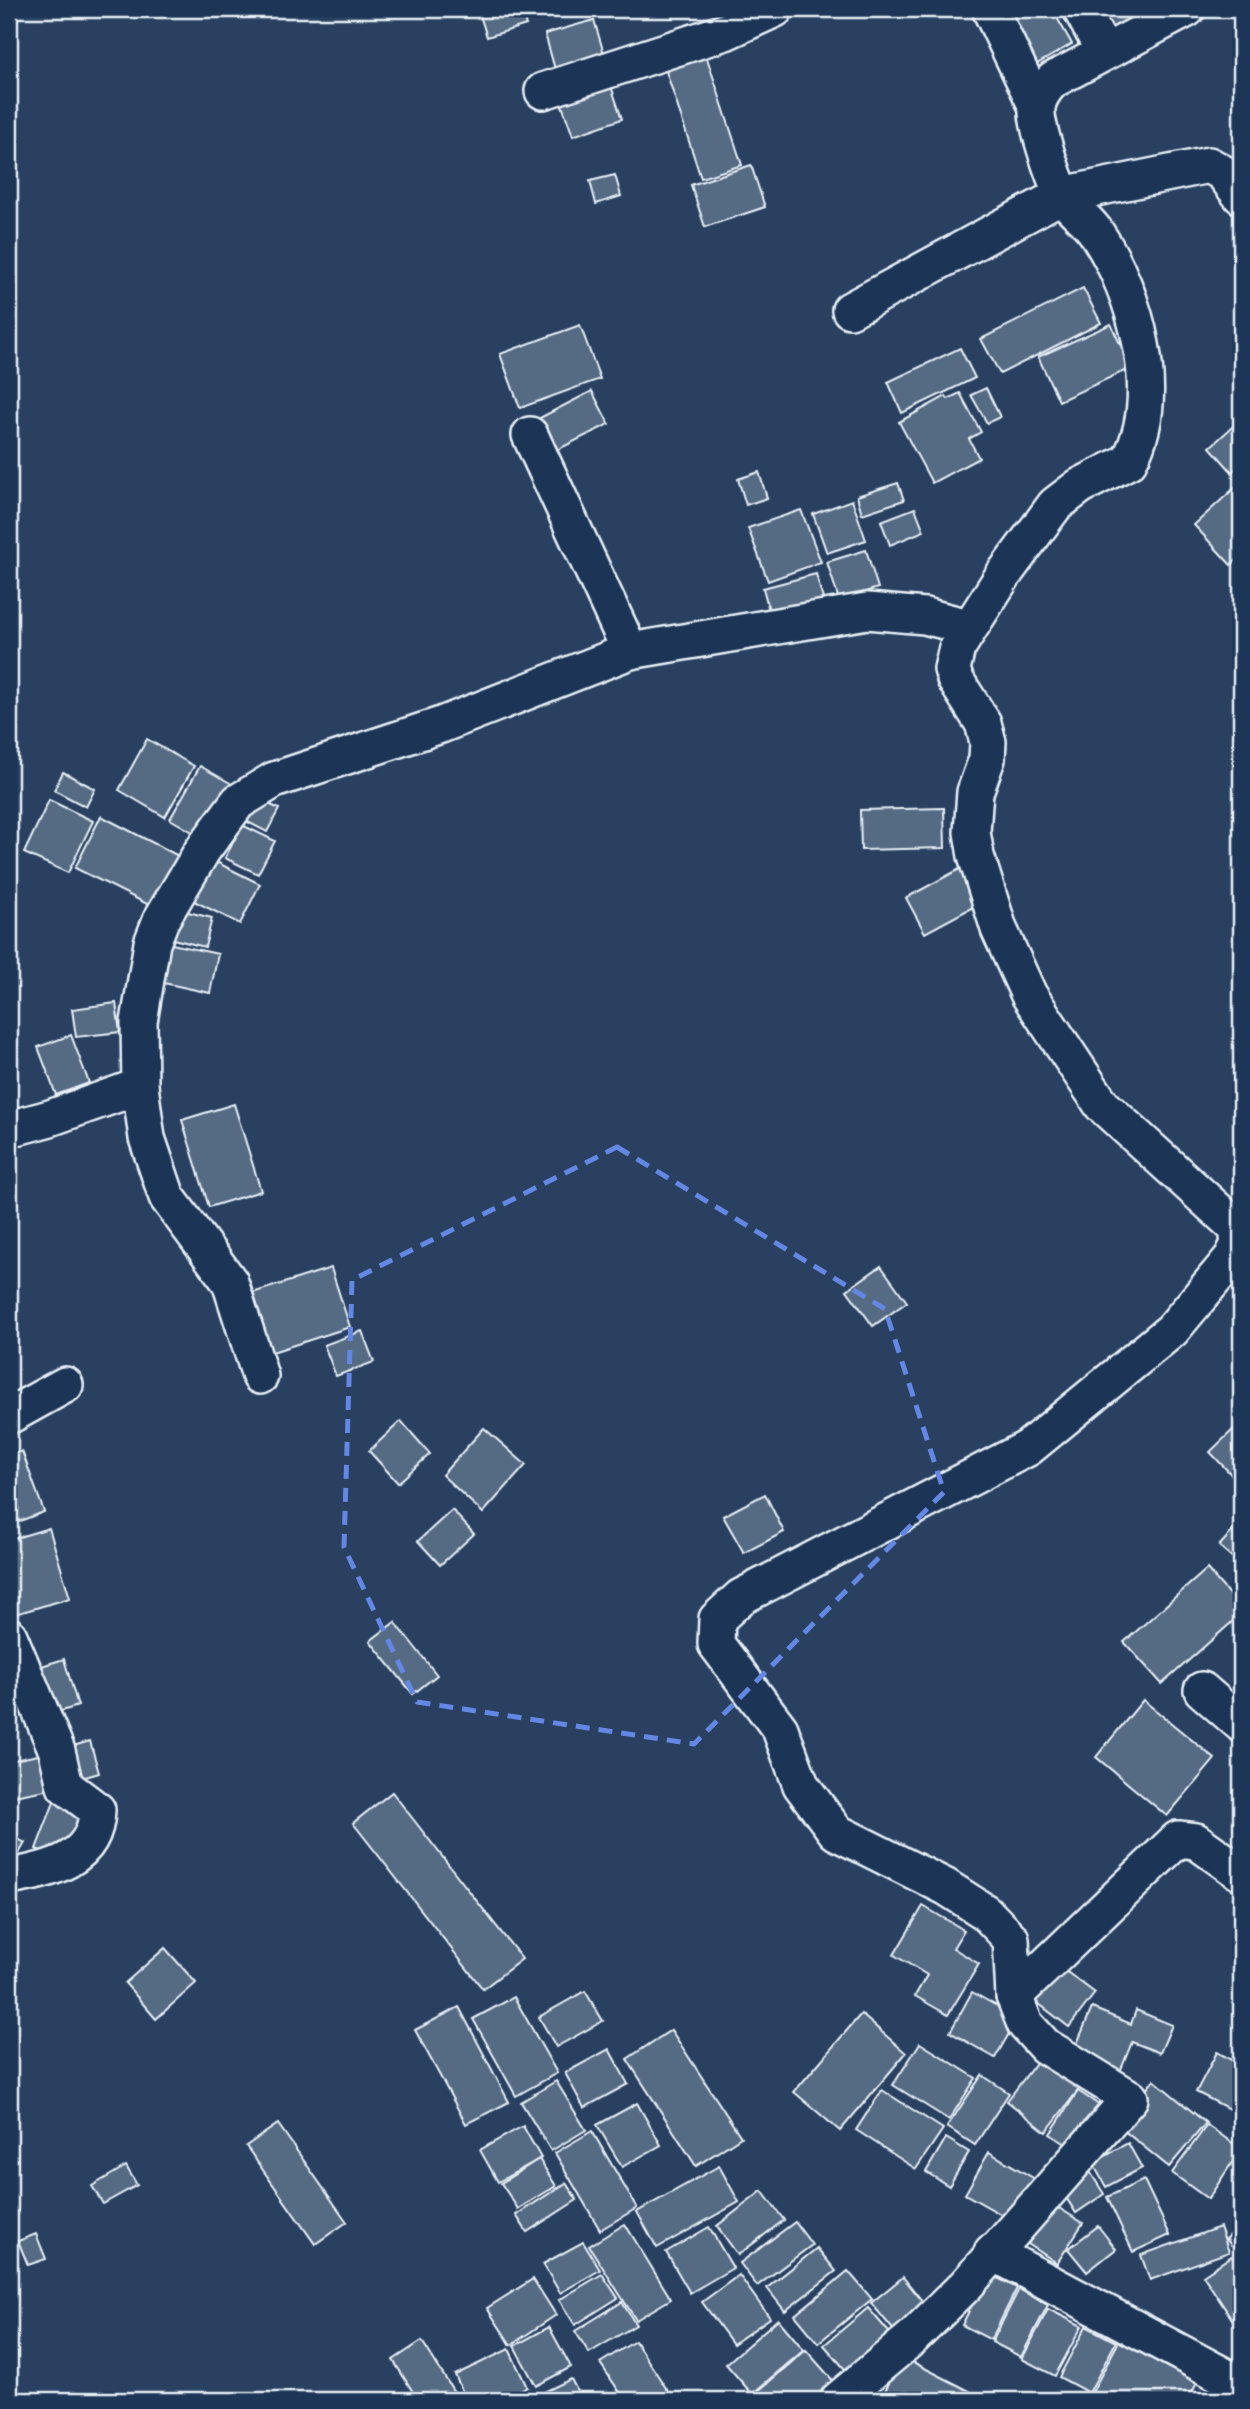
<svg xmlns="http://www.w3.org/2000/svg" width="1250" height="2409" viewBox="0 0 1250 2409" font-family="'Balsamiq Sans',sans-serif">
<rect width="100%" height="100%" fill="#294061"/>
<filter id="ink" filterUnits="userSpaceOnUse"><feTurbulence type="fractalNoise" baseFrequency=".0143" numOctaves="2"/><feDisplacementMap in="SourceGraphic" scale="14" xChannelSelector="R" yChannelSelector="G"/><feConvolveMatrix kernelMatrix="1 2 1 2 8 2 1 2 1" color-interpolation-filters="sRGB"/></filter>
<g filter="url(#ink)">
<g fill="#556a83" stroke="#e8f1f8" stroke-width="2">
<path d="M478,9H521L526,25L487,37Z"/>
<path d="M1025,9H1052L1072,44L1030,68L1003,21Z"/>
<path d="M1094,9H1151L1107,32Z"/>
<path d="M594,20L608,67L558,80L545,34Z"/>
<path d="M705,52L742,165L701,178L664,65Z"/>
<path d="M607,74L622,119L573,136L557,91Z"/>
<path d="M751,165L765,207L705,227L691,185Z"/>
<path d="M615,175L621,196L596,204L590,181Z"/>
<path d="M1083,288L1101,323L1000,374L981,339Z"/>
<path d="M1111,324L1131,368L1059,401L1038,357Z"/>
<path d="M580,325L600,379L520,408L500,354Z"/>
<path d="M960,348L975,378L902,413L888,382Z"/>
<path d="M986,388L1000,417L987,423L971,395Z"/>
<path d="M592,391L609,424L549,454L532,422Z"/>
<path d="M960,393L981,432L969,439L979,458L932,483L899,422L946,396L948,399Z"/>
<path d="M1241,419V463L1232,472L1210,447Z"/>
<path d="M759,472L767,498L746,505L738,479Z"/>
<path d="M1241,482V556L1231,565L1194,525Z"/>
<path d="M898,483L904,500L862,514L857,496Z"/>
<path d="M852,500L866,540L827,553L813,514Z"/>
<path d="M915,508L924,531L890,545L881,521Z"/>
<path d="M801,510L821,562L768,581L748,528Z"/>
<path d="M866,550L878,588L839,600L827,562Z"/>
<path d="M816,574L823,599L770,614L763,588Z"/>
<path d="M147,739L194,766L165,817L119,790Z"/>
<path d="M200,766L239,788L208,841L170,819Z"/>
<path d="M63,772L95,789L86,807L54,790Z"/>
<path d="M253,796L279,809L267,832L242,819Z"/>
<path d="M49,800L93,821L68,873L24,853Z"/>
<path d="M944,808L945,848L861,850L860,810Z"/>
<path d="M101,816L190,862L165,913L75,868Z"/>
<path d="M242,825L275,841L258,874L225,858Z"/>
<path d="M204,856L260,884L240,924L184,896Z"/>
<path d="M967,865L986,900L925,933L906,898Z"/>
<path d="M172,908L212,918L205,947L165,937Z"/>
<path d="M158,941L218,954L210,993L150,980Z"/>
<path d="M116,1003L120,1032L76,1037L72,1009Z"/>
<path d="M71,1035L89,1083L56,1095L38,1047Z"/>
<path d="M234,1104L261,1191L209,1207L182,1120Z"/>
<path d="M881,1266L907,1302L873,1326L847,1290Z"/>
<path d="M331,1268L350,1327L266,1354L246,1295Z"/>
<path d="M362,1331L374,1362L336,1376L324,1345Z"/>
<path d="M401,1421L430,1454L398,1483L369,1451Z"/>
<path d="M1241,1422V1485L1210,1452Z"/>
<path d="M484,1428L526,1465L483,1513L442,1475Z"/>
<path d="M22,1451L44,1512L9,1525V1456Z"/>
<path d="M765,1494L784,1532L744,1553L723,1516Z"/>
<path d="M452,1510L474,1534L440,1565L418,1541Z"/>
<path d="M1241,1522V1565L1219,1546Z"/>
<path d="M49,1528L70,1598L12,1615L9,1602V1540Z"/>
<path d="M1207,1569L1241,1608V1614L1162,1684L1124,1642Z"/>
<path d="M395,1622L437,1675L413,1694L370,1641Z"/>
<path d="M64,1659L78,1706L49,1715L35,1668Z"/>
<path d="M1143,1700L1215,1759L1167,1816L1096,1757Z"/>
<path d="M90,1741L99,1773L72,1781L63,1749Z"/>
<path d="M48,1753L56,1788L9,1797V1761Z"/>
<path d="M392,1792L522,1959L483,1989L353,1823Z"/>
<path d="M56,1797L84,1808L63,1860L36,1849Z"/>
<path d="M9,1834L25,1843L9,1871Z"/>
<path d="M923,1906L964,1930L953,1948L979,1964L948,2015L915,1996L927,1975L894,1955Z"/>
<path d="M165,1948L196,1983L156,2019L125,1983Z"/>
<path d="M1056,1964L1095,1993L1069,2027L1030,1997Z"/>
<path d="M585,1991L603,2021L556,2047L539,2017Z"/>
<path d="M972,1992L1018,2018L995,2058L950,2032Z"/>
<path d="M514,1997L557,2073L516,2096L473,2019Z"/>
<path d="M459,2007L509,2102L466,2124L415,2030Z"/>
<path d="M1092,2008L1131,2024L1136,2010L1172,2025L1160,2053L1132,2042L1120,2072L1073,2053Z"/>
<path d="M861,2014L906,2053L840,2131L794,2092Z"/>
<path d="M671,2030L741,2137L696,2166L627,2059Z"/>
<path d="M920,2043L976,2078L949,2120L893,2085Z"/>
<path d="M609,2049L628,2084L584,2108L565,2073Z"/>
<path d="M1217,2052L1241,2065V2095L1233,2111L1196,2092Z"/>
<path d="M1039,2059L1079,2089L1046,2132L1007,2101Z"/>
<path d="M982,2075L1009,2093L975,2145L947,2127Z"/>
<path d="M1154,2080L1206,2123L1169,2167L1117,2125Z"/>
<path d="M556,2081L586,2130L551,2151L521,2102Z"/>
<path d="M882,2090L943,2129L916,2169L856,2130Z"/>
<path d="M1078,2091L1108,2111L1080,2153L1050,2134Z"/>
<path d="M637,2103L661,2145L622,2167L597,2125Z"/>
<path d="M278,2124L347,2222L315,2244L246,2146Z"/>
<path d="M1207,2125L1241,2149L1208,2199L1172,2173Z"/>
<path d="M523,2126L541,2158L498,2182L480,2150Z"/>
<path d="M592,2131L637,2208L600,2230L555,2153Z"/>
<path d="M946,2138L969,2152L949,2186L926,2172Z"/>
<path d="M1128,2143L1142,2168L1106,2187L1092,2162Z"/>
<path d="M989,2152L1035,2179L1011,2220L965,2194Z"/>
<path d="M539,2159L556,2186L518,2209L501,2183Z"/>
<path d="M126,2166L137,2185L103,2204L92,2186Z"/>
<path d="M719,2166L739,2202L657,2248L637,2212Z"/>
<path d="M1087,2167L1104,2194L1076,2213L1058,2185Z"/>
<path d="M1144,2180L1170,2235L1133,2252L1107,2197Z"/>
<path d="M566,2183L577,2200L527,2232L516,2215Z"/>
<path d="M762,2191L784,2220L738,2255L717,2226Z"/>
<path d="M1054,2205L1083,2223L1057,2263L1028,2244Z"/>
<path d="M795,2222L812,2245L757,2286L740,2263Z"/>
<path d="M625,2224L671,2299L636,2320L589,2246Z"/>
<path d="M1241,2225V2256L1226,2239Z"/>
<path d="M1098,2226L1116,2249L1087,2272L1068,2249Z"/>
<path d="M709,2227L733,2268L690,2293L666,2252Z"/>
<path d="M1220,2227L1229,2252L1150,2280L1141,2255Z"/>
<path d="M36,2234L46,2259L28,2265L18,2241Z"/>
<path d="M583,2242L600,2270L560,2293L543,2264Z"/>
<path d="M817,2248L836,2271L785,2311L767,2288Z"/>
<path d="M1232,2256L1241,2270V2317L1234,2322L1203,2275Z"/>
<path d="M848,2271L872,2299L818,2343L795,2315Z"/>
<path d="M988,2273L1017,2288L991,2340L962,2325Z"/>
<path d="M602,2274L618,2298L575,2325L559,2300Z"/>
<path d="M739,2275L770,2318L733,2344L702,2302Z"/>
<path d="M903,2277L927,2307L896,2333L871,2303Z"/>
<path d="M533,2279L556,2315L511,2345L487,2308Z"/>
<path d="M1019,2289L1048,2305L1021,2357L992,2342Z"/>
<path d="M622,2302L636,2325L589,2353L575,2331Z"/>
<path d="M868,2308L894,2338L850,2375L824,2345Z"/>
<path d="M1048,2309L1082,2326L1055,2376L1022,2359Z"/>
<path d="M778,2319L804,2350L752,2394L726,2364Z"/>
<path d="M1086,2326L1116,2342L1089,2393L1059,2377Z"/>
<path d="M549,2327L571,2367L536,2386L514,2346Z"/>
<path d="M422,2341L459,2400H418L393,2360Z"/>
<path d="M635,2341L674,2400H625L600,2363Z"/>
<path d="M1119,2341L1197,2383L1188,2400L1089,2398Z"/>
<path d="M509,2349L527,2387L514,2393L517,2400H466L455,2375Z"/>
<path d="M806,2350L836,2384L817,2400H752L750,2398Z"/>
<path d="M903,2357L987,2400H880Z"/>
<path d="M571,2379L582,2400H546L542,2393Z"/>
</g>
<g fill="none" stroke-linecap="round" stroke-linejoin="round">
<g stroke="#e8f1f8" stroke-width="40">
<g id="minor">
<path d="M990,9L1037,107"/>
<path d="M1081,9L1104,52"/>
<path d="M543,91L725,32L775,9"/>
<path d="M850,310L1062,195L1209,165L1223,173L1241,196"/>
<path d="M530,435L630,651"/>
<path d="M9,1129L50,1118L140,1086"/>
<path d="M260,1376L230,1282L167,1197L147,1138L140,1086L139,1022L152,943L161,920L202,851L238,802L274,780L441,725L630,651L867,611L925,616L968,627"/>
<path d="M9,1416L65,1385"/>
<path d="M9,1636L57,1751L65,1786L97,1810C96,1860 50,1870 9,1877"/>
<path d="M1202,1690L1241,1724"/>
<path d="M1014,1996L1178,1839L1196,1841L1241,1873"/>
<path d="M992,2252L1241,2385"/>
<path d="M838,2400L912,2338L966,2285L1130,2098L1045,2046L1025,2024L1014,1996L1011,1939L985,1912L946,1887L836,1832L801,1785L780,1729L716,1644L717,1619L741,1597L1028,1448L1172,1330L1232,1258L1239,1244L1237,1228L1102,1105L1029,995L999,929L976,856L972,832L975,792L987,759L988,742L983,723L955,679L952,669L957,648L1004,574L1055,505L1080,486L1129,461C1165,395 1136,293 1097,234C1088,219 1070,209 1062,194C1054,178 1035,124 1037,107C1039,96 1045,88 1053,80L1187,9"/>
</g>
</g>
<use href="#minor" stroke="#1d3557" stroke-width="35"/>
</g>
</g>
<path fill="none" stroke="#6487e3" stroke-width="5" stroke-dasharray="14 9" stroke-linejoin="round" d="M617,1147L885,1309L944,1492L694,1744L417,1702L344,1547L352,1280Z"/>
<rect width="1250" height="2409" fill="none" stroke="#1d3557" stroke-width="35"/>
<rect x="18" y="18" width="1215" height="2374" fill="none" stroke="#e8f1f8" stroke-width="2.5" filter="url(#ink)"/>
</svg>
